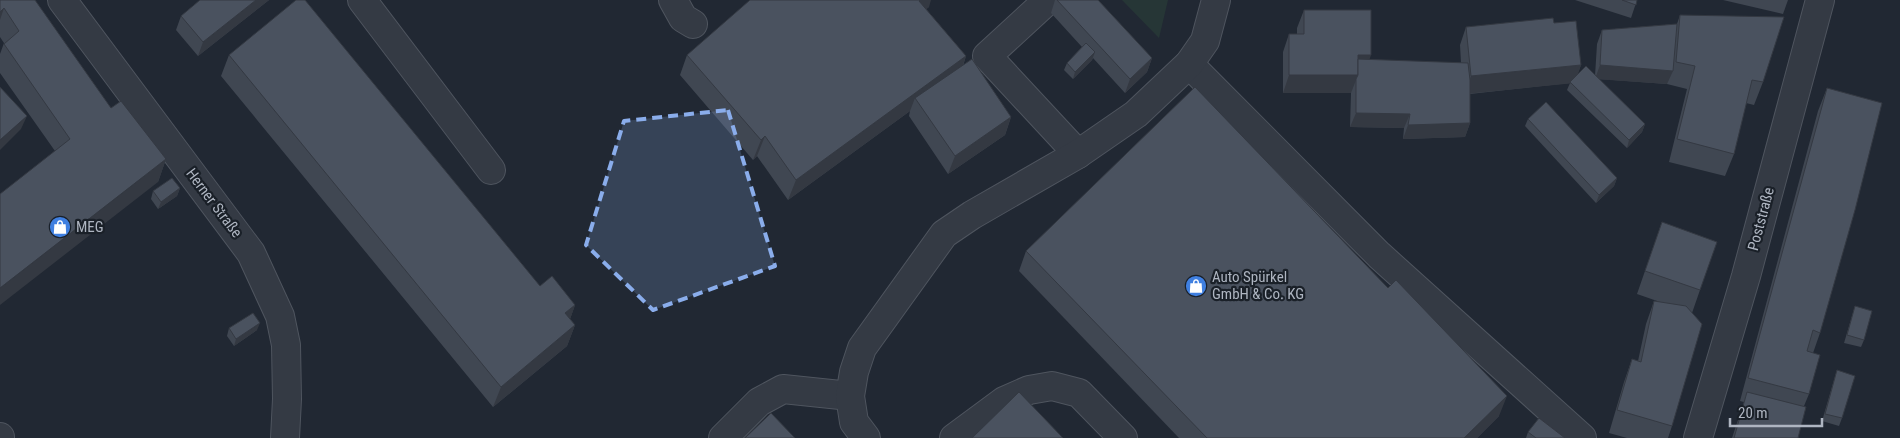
<svg xmlns="http://www.w3.org/2000/svg" width="1900" height="438" viewBox="0 0 1900 438" font-family="'Roboto Condensed',sans-serif">
<rect width="100%" height="100%" fill="#212833"/>
<path fill="#263636" d="M1122,0H1168L1159,38Z"/>
<g fill="none" stroke-linecap="round" stroke-linejoin="round">
<g stroke="#4f555f" stroke-width="30">
<g id="minor">
<path d="M62,0L251,253L280,316L286,345L287,399L285,438"/>
<path d="M362,0L491,170"/>
<path d="M673,0L683,18L693,24"/>
<path d="M1048,0L987,56L1078,154"/>
<path d="M1189,64L1379,255L1582,438"/>
<path d="M0,437V438"/>
<path d="M723,438L759,402L783,389L850,396"/>
<path d="M866,438L854,422L850,396L854,372L862,348L944,234L972,215L1078,154L1136,114L1189,64L1205,41L1216,0"/>
<path d="M954,438L1004,401L1029,390L1052,386L1079,393L1123,438"/>
<path d="M1698,438L1746,276L1820,0"/>
</g>
</g>
<use href="#minor" stroke="#343a44" stroke-width="28"/>
</g>
<g fill="#404752">
<path d="M0,0L111,108L166,159L158,182L55,151L0,73V54L4,43L0,37Z"/>
<path d="M200,0H269L198,56L176,30L181,16Z"/>
<path d="M1055,0H1098L1152,58L1147,72L1125,93L1093,58L1092,60L1073,79L1064,70L1067,63L1082,47L1051,13Z"/>
<path d="M1575,0H1637L1631,18Z"/>
<path d="M1723,0H1788L1783,14Z"/>
<path d="M929,7L926,9L966,56L963,66L1011,117L1005,135L948,174L909,116L910,111L788,200L757,156L753,160L680,75L687,55Z"/>
<path d="M1304,10L1370,60L1461,63L1460,45L1466,27L1554,23L1581,65L1577,75L1595,76L1597,44L1602,30L1677,24L1680,15L1763,82L1754,105L1746,103L1734,154L1725,176L1669,162L1687,89L1667,84L1599,79L1645,124L1642,132L1627,148L1567,90L1570,83L1470,94V123L1465,137L1403,139L1404,128L1350,127L1351,93H1283V52L1289,34H1297V28Z"/>
<path d="M229,55L540,286L575,305L570,319L575,325L567,346L493,407L221,76Z"/>
<path d="M1827,88L1820,333L1813,353L1809,394L1804,406L1798,438H1732L1744,402L1740,401L1818,111Z"/>
<path d="M1528,119L1617,178L1614,186L1596,203L1525,126Z"/>
<path d="M180,188L177,196L158,209L151,199L153,191Z"/>
<path d="M1662,222L1700,290L1692,313L1672,426L1668,438H1627L1609,433L1624,382L1632,359L1638,361L1646,324L1654,301L1660,302L1637,294Z"/>
<path d="M1026,251L1499,416L1477,438H1179L1019,271Z"/>
<path d="M1855,306L1864,340L1861,347L1844,343Z"/>
<path d="M229,328L257,330L234,346L227,336Z"/>
<path d="M1837,370L1842,418L1839,426L1822,421Z"/>
<path d="M1528,432L1565,438H1526Z"/>
</g>
<g fill="#343942">
<path d="M256,0H269L198,56L203,42Z"/>
<path d="M920,0H931L929,7L911,22L919,1Z"/>
<path d="M4,8L0,20V12Z"/>
<path d="M1095,52L1092,60L1073,79L1075,72Z"/>
<path d="M1358,55H1371L1365,73H1356Z"/>
<path d="M966,56L959,76L915,98L910,111L788,200L796,180Z"/>
<path d="M1152,58L1147,72L1125,93L1130,79Z"/>
<path d="M1581,65L1575,83L1465,94L1471,76Z"/>
<path d="M1600,65L1673,71L1667,84L1595,79Z"/>
<path d="M1289,75H1358L1351,93H1283Z"/>
<path d="M1356,113L1410,114L1404,128L1350,127Z"/>
<path d="M27,116L21,129L0,150V140Z"/>
<path d="M1011,117L1005,135L948,174L955,156Z"/>
<path d="M1470,123L1465,137L1403,139L1408,125Z"/>
<path d="M1645,124L1642,132L1627,148L1629,140Z"/>
<path d="M765,136L757,156L753,160L761,140Z"/>
<path d="M166,159L158,182L0,305V288Z"/>
<path d="M1617,178L1614,186L1596,203L1599,195Z"/>
<path d="M180,188L177,196L158,209L161,202Z"/>
<path d="M575,305L568,325L565,313Z"/>
<path d="M260,323L257,330L234,346L236,339Z"/>
<path d="M575,325L567,346L493,407L501,387Z"/>
<path d="M1507,396L1499,416L1477,438H1464Z"/>
</g>
<g fill="#4a525f" stroke="#343942">
<path d="M0,0H35L111,108L121,101L166,159L0,288V194L70,139L4,44L19,31L4,8L0,12Z"/>
<path d="M200,0H256L203,42L181,16Z"/>
<path d="M296,0H305L540,286L552,276L575,305L565,313L575,325L501,387L229,55Z"/>
<path d="M750,0H920L919,1L966,56L796,180L765,136L761,140L687,55Z"/>
<path d="M1057,0H1098L1152,58L1130,79Z"/>
<path d="M1622,0H1637L1636,5Z"/>
<path d="M1304,10H1371V55H1358V75H1289V34H1304Z"/>
<path d="M1680,15L1784,17L1763,82L1752,80L1734,154L1677,139L1695,66L1676,62Z"/>
<path d="M1553,18L1554,23L1576,21L1581,65L1471,76L1466,27Z"/>
<path d="M1677,24L1673,71L1600,65L1602,30Z"/>
<path d="M1086,43L1095,52L1075,72L1067,63Z"/>
<path d="M972,59L1011,117L955,156L915,98Z"/>
<path d="M1358,59L1468,63L1470,80V123L1408,125L1410,114L1356,113V79L1358,75Z"/>
<path d="M1586,66L1645,124L1629,140L1570,82Z"/>
<path d="M0,87L27,116L0,140Z"/>
<path d="M1195,87L1388,288L1396,280L1507,396L1464,438H1207L1026,251Z"/>
<path d="M1827,88L1882,103L1855,210L1820,333L1813,330L1807,351L1820,355L1809,394L1748,378Z"/>
<path d="M1546,102L1617,178L1599,195L1528,119Z"/>
<path d="M172,178L180,188L161,202L153,191Z"/>
<path d="M1662,222L1717,242L1700,290L1645,271Z"/>
<path d="M1654,301L1686,306L1702,324L1672,426L1617,410L1632,359L1641,362Z"/>
<path d="M1855,306L1872,311L1864,340L1847,335Z"/>
<path d="M253,313L260,323L236,339L229,328Z"/>
<path d="M1837,370L1855,376L1842,418L1825,414Z"/>
<path d="M1019,392L1063,438H972Z"/>
<path d="M1747,392L1806,407L1798,438H1734Z"/>
<path d="M771,413L795,438H745Z"/>
<path d="M1539,418L1565,438H1536L1528,432Z"/>
</g>
<path fill="#8aadeb" fill-opacity="0.2" stroke="#8aadeb" stroke-width="4" stroke-dasharray="10 6" stroke-linejoin="round" d="M728,110L775,266L653,310L586,245L624,121Z"/>
<defs>
<g id="shop-disc" transform="scale(1.125)"><circle r="9.5" fill="#3f7fe0" stroke="#1a2028"/><path d="M-5-2.5h2.3a2.7 3.5 0 0 1 5.4 0H5L5.5 6h-11ZM-1.5-2.5h3a1.5 2.3 0 0 0-3 0Z" fill="#fff"/></g>
</defs>
<g fill-rule="evenodd">
<use href="#shop-disc" x="60" y="227"/>
<use href="#shop-disc" x="1196" y="286"/>
</g>
<g text-anchor="middle" stroke-width="4.5" stroke-linejoin="round" paint-order="stroke">
<g font-size="15" fill="#aeb5c1" stroke="#1a2028">
<text transform="translate(214 203) rotate(53)" y="5">Herner Straße</text>
<text transform="translate(1761 219) rotate(-75)" y="5">Poststraße</text>
</g>
<g font-size="15" fill="#aeb5c1" stroke="#1a2028" text-anchor="start">
<text x="76" y="232">MEG</text>
<text x="1212" y="282">Auto Spürkel<tspan x="1212" dy="17">GmbH &amp; Co. KG</tspan></text>
</g>
</g>
<path d="M1730 418v8h92v-8" fill="none" stroke="#aeb5c1" stroke-width="2.5"/>
<text x="1738" y="418" font-size="15" fill="#aeb5c1" stroke="#1a2028" stroke-width="4" paint-order="stroke">20 m</text>
</svg>
